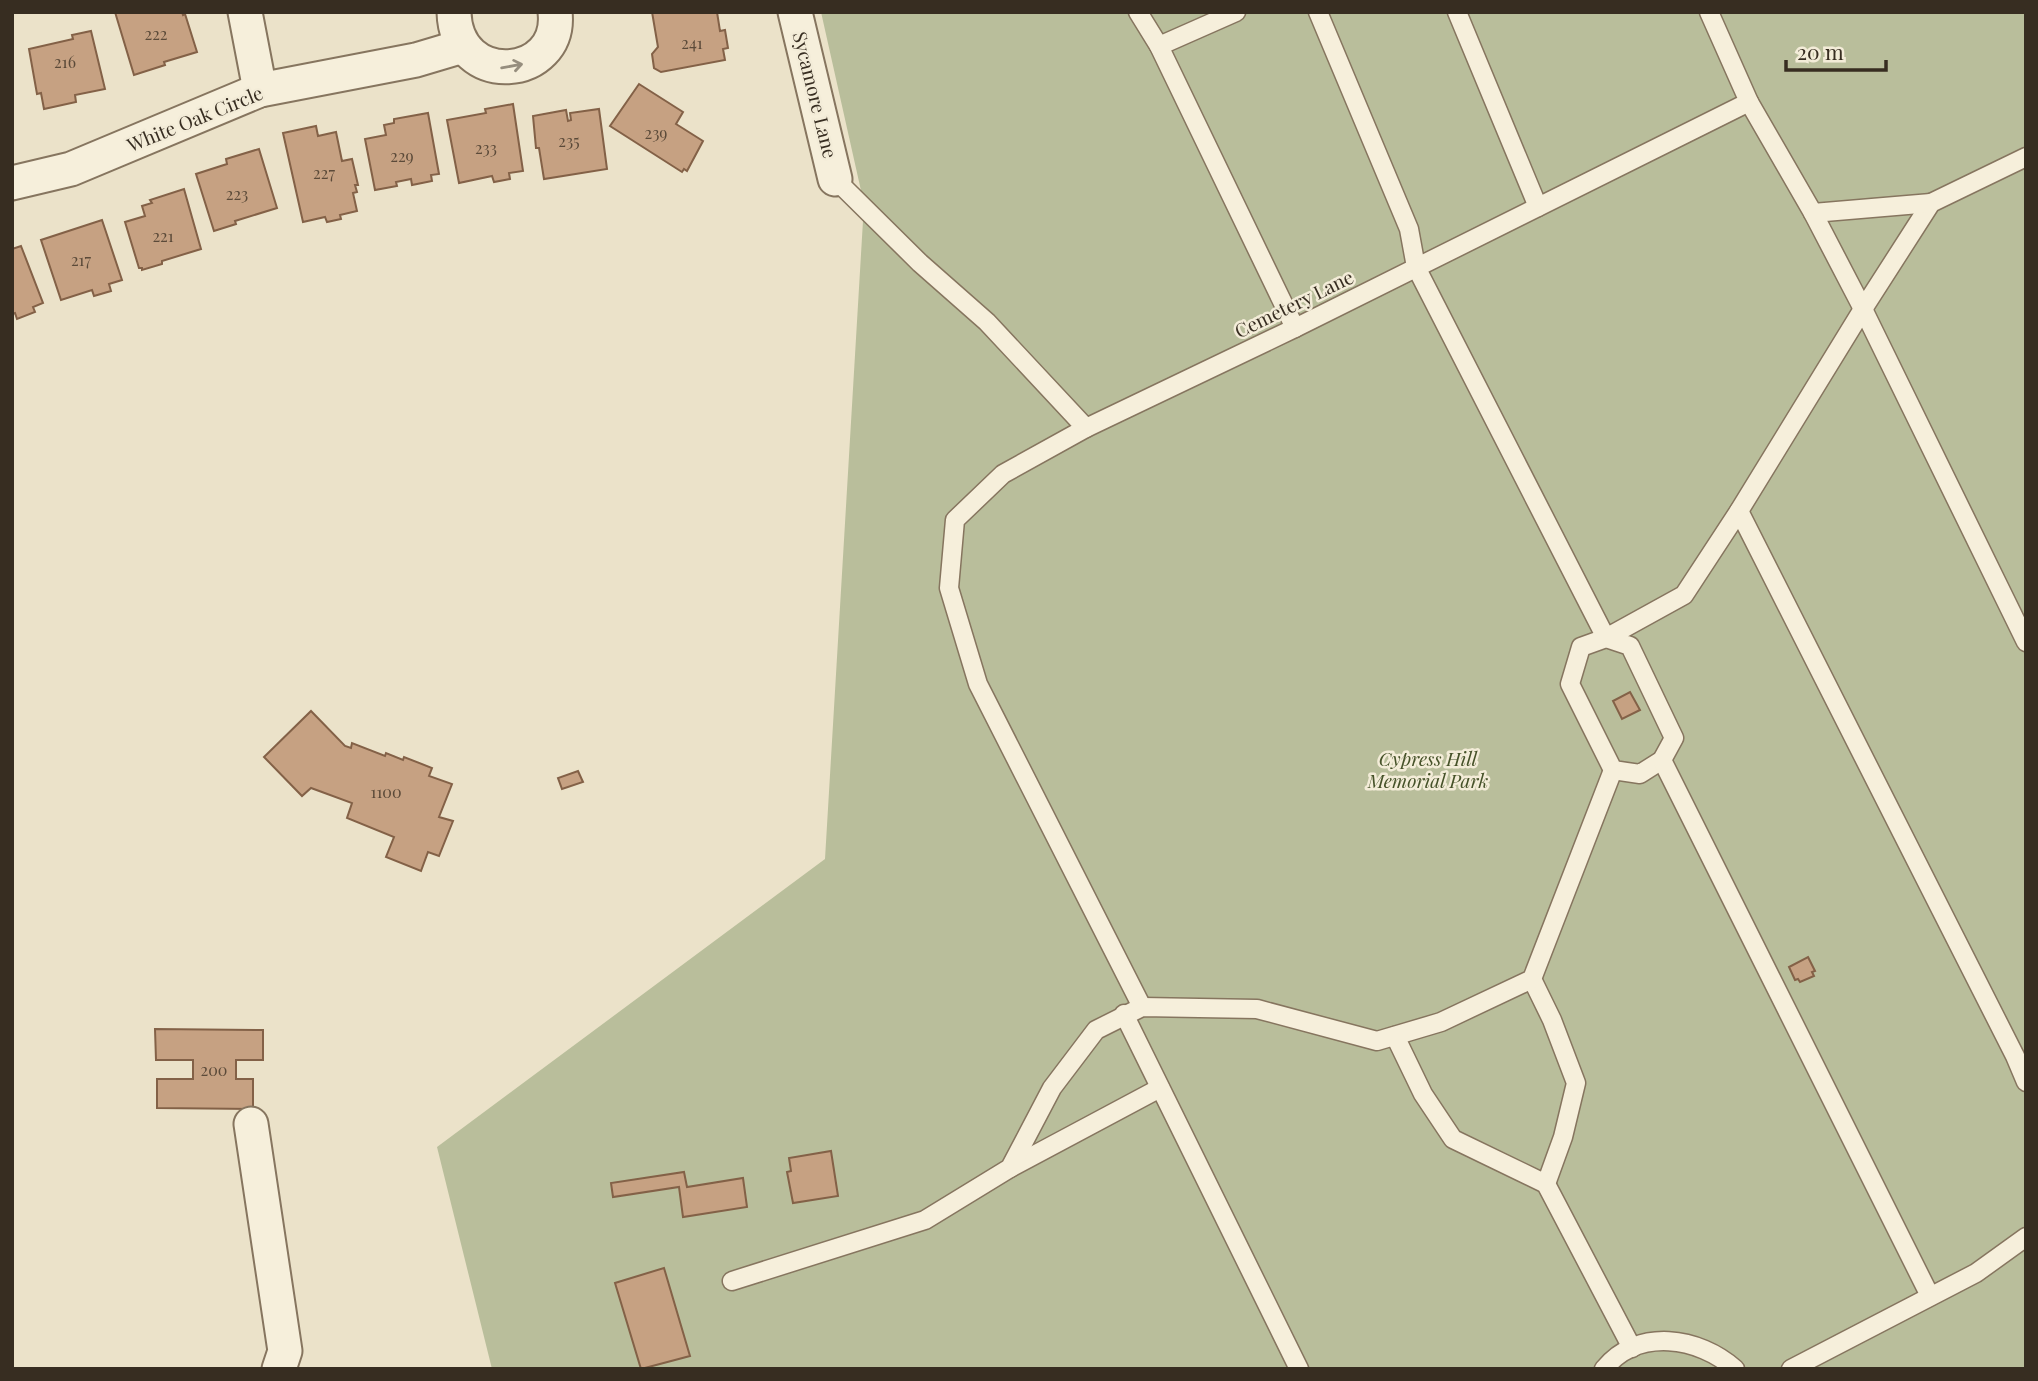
<svg xmlns="http://www.w3.org/2000/svg" width="2038" height="1381" viewBox="0 0 2038 1381" font-family="'Playfair Display',serif">
<rect width="100%" height="100%" fill="#ebe2c9"/>
<path fill="#b9be9b" d="M821,12H2026V1369H492L437,1147L825,859L864,204Z"/>
<g fill="#c6a182" stroke="#836147" stroke-width="2">
<path d="M115,12H182L183,15L185,14L197,52L164,62L165,65L134,75Z"/>
<path d="M652,12H717L720,31L725,30L728,48L723,49L725,60L661,72L654,68L652,54L658,47Z"/>
<path d="M91,31L105,89L75,95L76,102L44,109L41,93L37,94L29,49L73,39L72,35Z"/>
<path d="M639,84L683,112L676,124L703,141L687,171L684,169L682,172L610,126Z"/>
<path d="M513,104L523,171L509,173L510,179L494,182L492,176L459,183L447,120L486,113L485,109Z"/>
<path d="M599,109L607,169L544,179L539,148H536L533,116L566,110L568,121L571,120L570,113Z"/>
<path d="M428,113L439,174L431,175L432,181L412,185L411,179L396,182L397,186L375,190L365,139L386,135L384,125L394,123V119Z"/>
<path d="M316,126L318,136L336,132L342,161L352,159L358,185H355L357,192L353,193L357,211L340,215L341,219L327,222L325,217L303,222L283,133Z"/>
<path d="M259,149L277,208L235,221L236,224L214,231L196,174L227,164L226,159Z"/>
<path d="M184,189L201,249L162,261V264L142,270V268H139L125,222L145,216L142,206L152,203L150,200Z"/>
<path d="M102,220L122,280L109,284L111,291L94,296L92,290L61,300L41,240Z"/>
<path d="M21,246L43,303L33,307L35,312L17,319L15,313L12,314V249Z"/>
<path d="M1630,692L1640,710L1622,719L1613,701Z"/>
<path d="M311,711L345,746L351,748L352,743L385,756L386,753L403,760L404,757L432,768L429,776L452,784L439,817L453,821L439,856L428,852L421,871L386,857L394,837L347,818L352,803L311,788L302,796L264,757Z"/>
<path d="M578,771L583,782L562,789L558,778Z"/>
<path d="M1808,957L1815,971L1812,972L1814,976L1800,982L1798,979L1795,980L1789,967Z"/>
<path d="M155,1029L263,1030V1060H236V1079H253V1109L157,1108V1079H193V1060H156Z"/>
<path d="M831,1151L838,1196L793,1203L787,1172L791,1171L789,1158Z"/>
<path d="M684,1172L687,1187L743,1178L747,1207L683,1217L679,1187L613,1197L611,1183Z"/>
<path d="M664,1268L690,1356L641,1369L615,1283Z"/>
</g>
<g fill="none" stroke-linecap="round" stroke-linejoin="round">
<g stroke="#86755f" stroke-width="21">
<g id="service">
<path d="M1138,12L1159,46L1295,328"/>
<path d="M1318,12L1409,229L1416,267L1606,638L1630,646L1674,738L1662,760L1640,774L1613,770L1570,684L1581,647L1606,638L1684,595L1739,511L1863,309L1931,203L2026,157"/>
<path d="M1457,12L1538,207"/>
<path d="M1159,46L1236,12"/>
<path d="M1749,102L1813,213L1863,309L2026,642"/>
<path d="M835,179L920,263L987,322L1086,428L1295,328L1749,102L1709,12"/>
<path d="M1813,213L1931,203"/>
<path d="M1086,428L1003,474L955,520L949,588L978,684L1142,1007"/>
<path d="M1739,511L2015,1056L2026,1082"/>
<path d="M1662,760L1930,1296"/>
<path d="M1532,979L1552,1020L1576,1083L1563,1137L1546,1184"/>
<path d="M1124,1014L1299,1369"/>
<path d="M1395,1036L1423,1094L1453,1139L1546,1184L1632,1348"/>
<path d="M1010,1168L1160,1088"/>
<path d="M732,1281L925,1220L1010,1168L1052,1088L1096,1030L1142,1007L1257,1009L1377,1041L1441,1022L1532,979L1613,770"/>
<path d="M1604,1369C1638,1327 1699,1337 1735,1369"/>
<path d="M1791,1369L1976,1273L2026,1237"/>
</g>
</g>
<g stroke="#86755f" stroke-width="37">
<g id="minor">
<path d="M245,12L260,90"/>
<path d="M454,12C456,90 563,80 555,12"/>
<path d="M795,12L835,179"/>
<path d="M12,183L71,169L260,90L416,60L463,46"/>
<path d="M251,1124L285,1351L279,1369"/>
</g>
</g>
<use href="#service" stroke="#f6efdb" stroke-width="18"/>
<use href="#minor" stroke="#f6efdb" stroke-width="33"/>
</g>
<defs><path id="oneway-shaft" d="M-6 0H5M1.5-3L5.5 0L1.5 3" fill="none" stroke-width="1.6" stroke-linecap="round" stroke-linejoin="round" transform="scale(1.75)"/></defs>
<use stroke="#968e7e" href="#oneway-shaft" transform="translate(512 66) rotate(-10)"/>
<g text-anchor="middle" stroke-width="5" stroke-linejoin="round" paint-order="stroke">
<g font-size="16" fill="#5b4a39">
<text x="156" y="40">222</text>
<text x="692" y="49">241</text>
<text x="65" y="68">216</text>
<text x="656" y="139">239</text>
<text x="569" y="147">235</text>
<text x="486" y="154">233</text>
<text x="402" y="162">229</text>
<text x="324" y="179">227</text>
<text x="237" y="200">223</text>
<text x="163" y="242">221</text>
<text x="81" y="266">217</text>
<text x="386" y="798">1100</text>
<text x="214" y="1076">200</text>
</g>
<g font-size="19" fill="#372d21" stroke="#f3ecd8">
<text transform="translate(815 95) rotate(76)" y="7">Sycamore Lane</text>
<text transform="translate(195 119) rotate(-22)" y="7">White Oak Circle</text>
<text transform="translate(1294 304) rotate(-26)" y="7">Cemetery Lane</text>
</g>
<g font-size="19" font-style="italic" fill="#465229" stroke="#f3ecd8">
<text x="1428" y="766">Cypress Hill<tspan x="1428" dy="22">Memorial Park</tspan></text>
</g>
</g>
<rect width="2038" height="1381" fill="none" stroke="#372d21" stroke-width="28"/>
<path d="M1786 60v10h100v-10" fill="none" stroke="#372d21" stroke-width="3.5"/>
<text x="1797" y="60" font-size="21" fill="#372d21" stroke="#f3ecd8" stroke-width="5" paint-order="stroke">20 m</text>
</svg>
